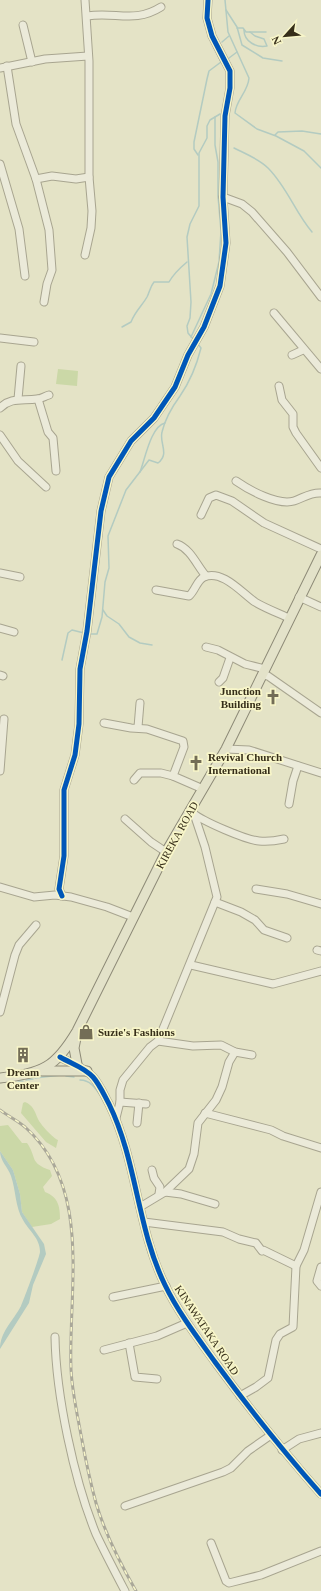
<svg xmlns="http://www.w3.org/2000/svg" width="321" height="1591" viewBox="0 0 321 1591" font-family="Georgia,serif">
<rect width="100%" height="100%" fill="#e4e3c6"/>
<g fill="#cbd8a7">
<path d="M58,369L78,371L77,386L56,384Z"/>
<path d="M25,1102C33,1105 35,1112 38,1119C40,1124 53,1138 58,1140L56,1148L46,1142L21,1113L23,1103Z"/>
<path d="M8,1125L22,1143H27C37,1157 29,1163 50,1170L52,1176L43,1187L45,1192C58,1197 60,1206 60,1219L51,1224L32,1227L22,1212L20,1194L13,1170L0,1151V1126Z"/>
</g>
<path fill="#b3cbc1" d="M0,1151L13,1170L20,1194L22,1212L44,1244L46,1254L33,1285L29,1303L0,1349C0,1332 13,1321 21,1306C24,1299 39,1259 40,1252C40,1238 29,1231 23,1220C15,1207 16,1190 11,1176C8,1167 0,1161 0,1151Z"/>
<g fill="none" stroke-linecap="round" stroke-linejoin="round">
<g stroke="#b3cbc1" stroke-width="1.5">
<path d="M225,0L228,32L249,78C248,92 236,100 235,113L257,129L276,136L304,151L321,168"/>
<path d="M226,10L237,27L242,45L263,58L282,61"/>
<path d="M237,28H243L246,32H266"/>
<path d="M244,30C244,42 257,48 267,46L264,39L255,36L250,32"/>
<path d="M222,42L229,36"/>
<path d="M229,58L237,52"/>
<path d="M275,135L278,132L302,131L321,134"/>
<path d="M234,148C246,154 259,159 268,168C287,187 295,212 312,232"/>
<path d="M198,155L194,149V142L207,79L209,71L221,62L214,48"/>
<path d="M122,327L131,322C136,310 142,306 147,297C150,291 150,287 154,282H169C173,275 181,267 187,262"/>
<path d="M191,337L211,294L219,262L221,231L218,196V162L215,145V117"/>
<path d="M194,340L188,333L187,326L190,318L191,302L187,237L190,224L199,206V153L207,138V126L210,120L220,114"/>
<path d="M140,472C145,459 151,426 165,423"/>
<path d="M103,610L107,616L119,624L129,637L140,643L152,645"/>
<path d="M88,634H97L102,617L105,582L109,568L108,536L126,490L149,460L158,463C170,454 159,443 162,432C165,419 172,407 180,396C189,383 197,364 201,348L197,343"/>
<path d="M62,660L68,633L72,630L84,633"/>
<path d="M66,1076L74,1077"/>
<path d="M35,1078L61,1075"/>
<path d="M26,1080L33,1079"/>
<path d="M80,1080C91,1080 96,1089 102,1098"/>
<path d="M18,1081H23"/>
<path d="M147,1249L149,1255"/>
</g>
<g stroke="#a8a590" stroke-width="9">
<g id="minor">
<path d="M87,16C115,11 134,24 161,7"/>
<path d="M23,25L32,62"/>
<path d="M7,66L16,124L36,179L49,230L52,270L47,284L44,302"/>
<path d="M0,68L45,59L88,56"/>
<path d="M0,164L19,229L25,276"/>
<path d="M36,179L52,176L76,179L89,177"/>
<path d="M223,197L242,204L252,212L287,252L321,297"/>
<path d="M85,255L91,228L92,211L89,177V61L85,0"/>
<path d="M274,313L321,369"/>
<path d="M0,338L34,342"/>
<path d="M292,355L303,350"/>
<path d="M279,386L282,400L293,414V427L296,433L321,468"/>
<path d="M18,399L21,366"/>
<path d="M38,399L48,432L53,438L56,471"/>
<path d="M0,408C11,397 22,401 37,399C41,399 45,396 49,395"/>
<path d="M0,435L18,461L46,487"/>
<path d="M236,481C249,490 278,506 294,501C303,498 311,492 321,493"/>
<path d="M201,515L209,498L216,495L232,501L264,523L321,549"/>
<path d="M177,544C191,549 197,566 206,576"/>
<path d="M0,573L20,577"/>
<path d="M156,590L189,596C195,591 197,580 204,577C222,569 242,593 255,602C265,608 278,613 289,618"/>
<path d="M299,597L321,607"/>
<path d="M0,628L14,632"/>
<path d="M206,647L218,650L245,664L265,669"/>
<path d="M0,675L3,676"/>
<path d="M262,675L268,676L321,713"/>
<path d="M219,682L223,678L230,658"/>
<path d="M104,723L131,728L147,729L183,741L184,747L173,776L203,789"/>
<path d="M138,727L140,703"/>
<path d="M226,749L249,750L321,773"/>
<path d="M0,771L4,719"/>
<path d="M134,780L140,773H161L173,776"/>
<path d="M289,804L293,781L298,766"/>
<path d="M193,813C202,821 246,840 259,841C267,842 275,841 284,839"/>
<path d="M125,819L151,842L166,852"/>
<path d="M0,887L34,897L55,895L71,897L107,907L133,917"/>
<path d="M256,889L287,894L321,904"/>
<path d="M62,896L59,889L64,856V790L75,755L79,724L80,669L87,631L101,511L109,477L131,441L154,418L175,387L188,355L204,327L220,286L226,243L223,197L225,116L230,88V71L212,36L207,18L208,0"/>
<path d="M215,902L241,912L255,920L264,930L287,938"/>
<path d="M317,950L321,951"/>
<path d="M191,965L273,984L321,971"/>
<path d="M0,1012L15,955L19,945L36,925"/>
<path d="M158,1041L217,897L205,847L194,814"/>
<path d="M60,1057C72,1064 84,1067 93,1077C100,1085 104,1095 109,1104C137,1161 137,1228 165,1285C178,1312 197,1337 215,1362C248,1407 283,1451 321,1494"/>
<path d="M120,1102L146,1104"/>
<path d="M205,1113L271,1130L283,1136L321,1148"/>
<path d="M116,1118L120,1102V1090L123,1080L150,1047L158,1041L193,1046L221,1045L235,1052L252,1055"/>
<path d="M137,1123L139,1103"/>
<path d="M152,1170L154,1178L160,1187L159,1194"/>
<path d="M165,1192L189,1169L194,1154L198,1123L216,1100L222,1087L229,1062L235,1052"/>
<path d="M140,1207L165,1192L181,1194L215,1204"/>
<path d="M144,1222L223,1232L239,1239L256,1243L262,1251L263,1250L296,1266"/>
<path d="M321,1267L317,1281L321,1286"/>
<path d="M113,1297L166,1286"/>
<path d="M55,1337C56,1395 74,1480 96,1534C105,1553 115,1572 125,1591"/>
<path d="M129,1343L135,1377L157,1379"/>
<path d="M104,1350L157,1336L187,1323"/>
<path d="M240,1396L256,1387L268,1378L276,1340L280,1334L293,1327L296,1266L304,1250L321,1192"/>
<path d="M282,1450L299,1439L321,1433"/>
<path d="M125,1506L223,1472L231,1468L248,1451L271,1435"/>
<path d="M211,1543L226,1581L229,1583L261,1575L321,1551"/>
</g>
</g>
<g stroke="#8d8a77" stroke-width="11">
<g id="major">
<path d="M76,1038L74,1048L77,1064"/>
<path d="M42,1071H87"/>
<path d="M0,1078C43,1073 55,1068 77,1031L166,852L226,749L321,555"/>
</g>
</g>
<use href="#minor" stroke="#ebead9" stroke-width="7"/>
<use href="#major" stroke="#e3e2c9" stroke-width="9"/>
<g stroke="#aaa899" stroke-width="3">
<path id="rail" d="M0,1110C8,1116 18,1121 25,1127C93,1188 68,1289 71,1369C72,1391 77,1413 81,1435C85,1457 90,1481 96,1503C105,1534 120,1563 136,1591"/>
</g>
<use href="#rail" stroke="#f8f6c9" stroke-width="1.5" stroke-dasharray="4.5" stroke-linecap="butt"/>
<g stroke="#f8f6c9" stroke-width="8">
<g id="cycleway">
<path d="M62,896L59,889L64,856V790L75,755L79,724L80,669L87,631L101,511L109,477L131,441L154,418L175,387L188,355L204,327L220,286L226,243L223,197L225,116L230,88V71L212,36L207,18L208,0"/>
<path d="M60,1057C72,1064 84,1067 93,1077C100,1085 104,1095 109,1104C137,1161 137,1228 165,1285C178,1312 197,1337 215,1362C248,1407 283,1451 321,1494"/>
</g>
</g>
<use href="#cycleway" stroke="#0057b8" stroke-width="5"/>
</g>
<defs>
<g id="church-bare" transform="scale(1.2)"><path d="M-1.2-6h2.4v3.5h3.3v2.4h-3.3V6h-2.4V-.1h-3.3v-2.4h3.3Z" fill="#736d56" stroke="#f8f6c9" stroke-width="2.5" paint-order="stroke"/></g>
<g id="shop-bare" transform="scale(1.2)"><path d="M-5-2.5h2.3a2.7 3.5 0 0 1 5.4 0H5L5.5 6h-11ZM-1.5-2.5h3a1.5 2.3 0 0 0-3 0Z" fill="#736d56" stroke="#f8f6c9" stroke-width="2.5" paint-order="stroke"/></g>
<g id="building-bare" transform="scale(1.2)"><path d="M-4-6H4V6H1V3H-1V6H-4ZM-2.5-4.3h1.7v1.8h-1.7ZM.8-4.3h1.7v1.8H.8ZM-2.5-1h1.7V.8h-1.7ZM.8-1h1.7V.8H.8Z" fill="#736d56" stroke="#f8f6c9" stroke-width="2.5" paint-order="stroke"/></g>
</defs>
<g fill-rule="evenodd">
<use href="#church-bare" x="273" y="697"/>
<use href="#church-bare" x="196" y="763"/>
<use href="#shop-bare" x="86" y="1032"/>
<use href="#building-bare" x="23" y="1055"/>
</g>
<g text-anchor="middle" stroke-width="3.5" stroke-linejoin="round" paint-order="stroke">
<g font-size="11" font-weight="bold" fill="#362e19" stroke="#f8f6c9" text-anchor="start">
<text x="261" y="695" text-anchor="end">Junction<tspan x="261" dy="13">Building</tspan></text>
<text x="208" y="761">Revival Church<tspan x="208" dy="13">International</tspan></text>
<text x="98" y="1036">Suzie's Fashions</text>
<text x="23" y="1076" text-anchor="middle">Dream<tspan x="23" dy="13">Center</tspan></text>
</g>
<g font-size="11" fill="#362e19" stroke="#f8f6c9">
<text transform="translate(177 835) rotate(-61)" y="4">KIREKA ROAD</text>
<text transform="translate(207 1330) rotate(56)" y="4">KINAWATAKA ROAD</text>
</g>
</g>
<g transform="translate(285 36) rotate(243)" stroke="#f8f6c9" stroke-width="3" paint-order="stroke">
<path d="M0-3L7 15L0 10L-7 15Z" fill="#362e19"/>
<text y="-6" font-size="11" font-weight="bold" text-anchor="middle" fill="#362e19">N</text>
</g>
</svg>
